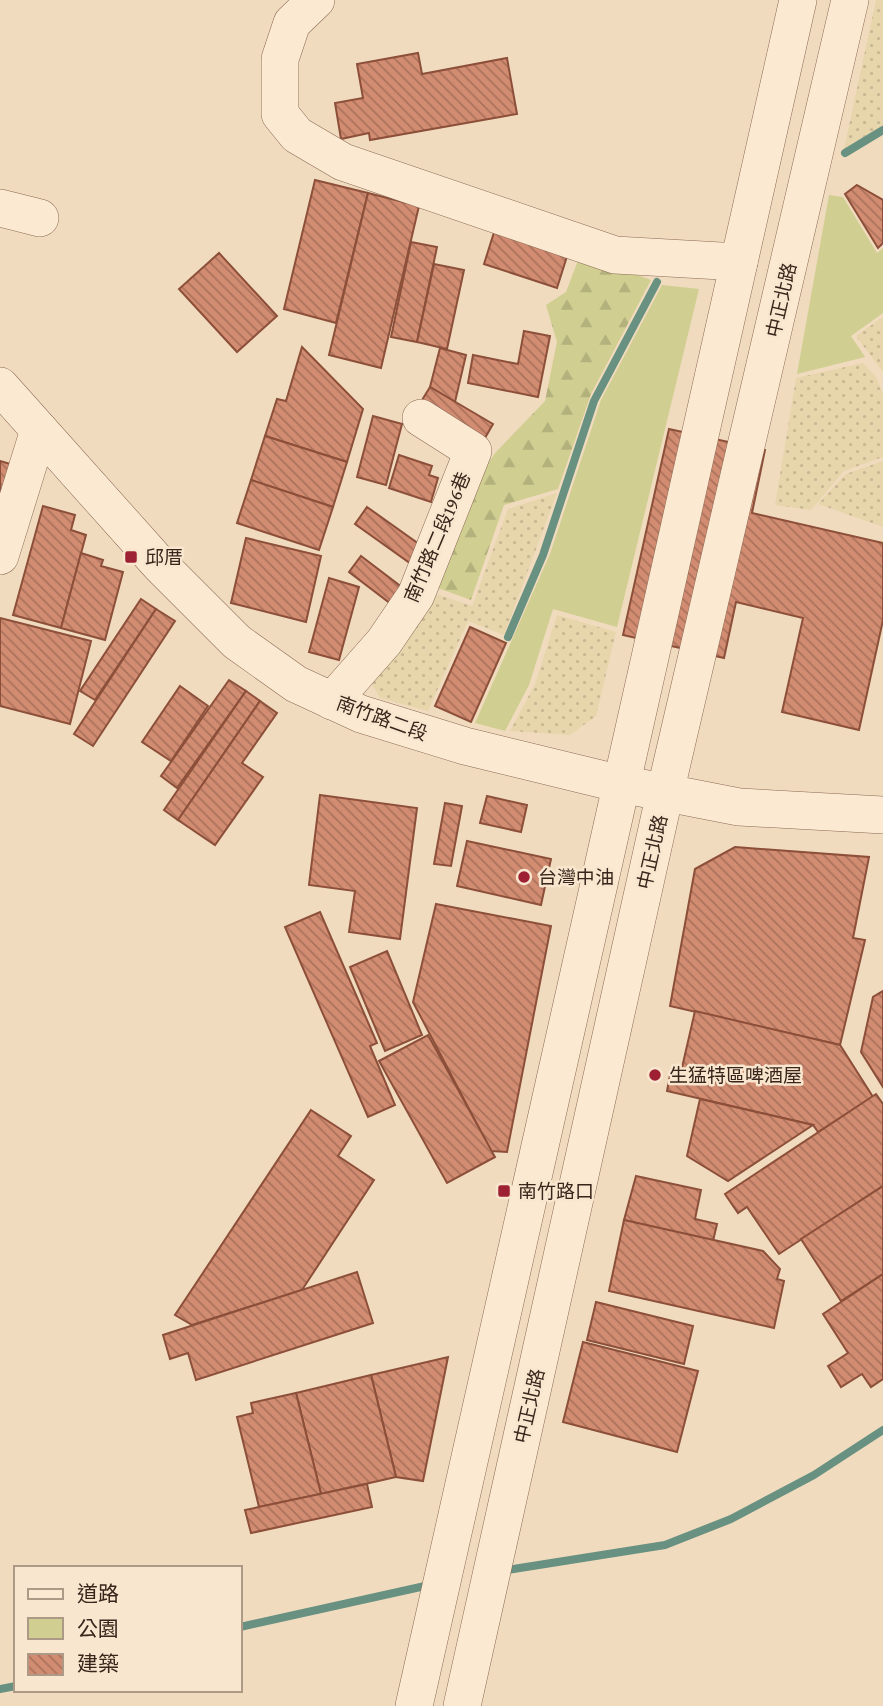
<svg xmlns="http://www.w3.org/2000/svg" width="883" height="1706" viewBox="0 0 883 1706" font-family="'Crimson Pro','Noto Sans TC',serif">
<defs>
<pattern id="farmland-dots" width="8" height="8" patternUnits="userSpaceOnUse" patternTransform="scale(1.75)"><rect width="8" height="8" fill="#e7d5ab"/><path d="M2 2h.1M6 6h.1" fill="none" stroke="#c7b793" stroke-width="1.8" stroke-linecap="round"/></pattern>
<pattern id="forest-firs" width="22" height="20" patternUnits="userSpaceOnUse" patternTransform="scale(1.75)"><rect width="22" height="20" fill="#d0ce91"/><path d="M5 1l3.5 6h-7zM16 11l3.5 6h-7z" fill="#b3b17c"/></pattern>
<pattern id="building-back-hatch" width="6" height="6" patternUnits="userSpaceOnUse" patternTransform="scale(1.75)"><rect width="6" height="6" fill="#d28c71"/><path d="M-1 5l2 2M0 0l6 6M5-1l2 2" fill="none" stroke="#ab725c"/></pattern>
</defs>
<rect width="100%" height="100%" fill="#f1dbbe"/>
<g fill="url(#farmland-dots)">
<path d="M876,0H883V125L844,149Z"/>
<path d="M883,317V372L856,336Z"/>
<path d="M863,363L876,377L883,394V457L844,471L811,510L775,505L796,378Z"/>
<path d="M883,461V527L818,504L846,474Z"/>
<path d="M557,493L504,635L468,621L428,711L380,698L366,674L430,592L472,606L508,509Z"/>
<path d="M557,615L616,632L596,716L570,735L510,731L535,684Z"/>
</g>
<g fill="#d0ce91">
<path d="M829,195L843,197L877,253L883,248V313L851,336L865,357L797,374Z"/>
<path d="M662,285L699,289L617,627L553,609L529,685L505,731L475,723L550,554L601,400Z"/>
</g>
<path fill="url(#forest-firs)" d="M580,255L651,280L591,394L558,489L504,505L471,600L438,588L475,481L496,452L545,401L557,342L546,305L566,292Z"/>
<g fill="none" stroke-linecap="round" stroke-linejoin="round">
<g stroke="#689181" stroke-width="8">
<path d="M845,153L883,130"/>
<path d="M508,637L543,555L594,401L657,282"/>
<path d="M501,1571L665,1545L731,1519L814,1475L883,1430"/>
<path d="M240,1627L425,1586"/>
<path d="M0,1689L16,1686"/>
</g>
</g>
<g fill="url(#building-back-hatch)" stroke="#8c4f39" stroke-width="2">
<path d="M418,53L422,74L507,58L517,114L370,140L369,133L341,139L335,103L363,98L357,64Z"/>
<path d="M315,180L368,193L336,323L284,309Z"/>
<path d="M857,185L883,200V243L878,248L845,194Z"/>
<path d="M368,193L419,206L381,368L329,355Z"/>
<path d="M496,226L569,250L557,288L484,264Z"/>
<path d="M411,242L437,247L417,342L391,337Z"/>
<path d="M219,253L277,316L237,352L179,289Z"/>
<path d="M434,264L464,270L447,349L417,342Z"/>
<path d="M524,331L550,336L538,397L468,383L473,355L518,364Z"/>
<path d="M302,347L363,409L347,462L265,436L277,399L286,401Z"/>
<path d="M440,348L466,355L455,402L430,387Z"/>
<path d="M430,387L493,424L482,443L419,405Z"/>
<path d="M373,416L402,424L386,485L357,477Z"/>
<path d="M669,429L765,450L752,513L883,543V620L859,730L782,712L803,618L736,602L724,658L623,635Z"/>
<path d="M265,436L347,462L333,507L251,480Z"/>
<path d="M399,455L432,466L429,475L438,478L431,502L389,488Z"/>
<path d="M0,461L17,466L0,522Z"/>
<path d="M251,480L333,507L319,550L237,523Z"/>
<path d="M43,506L75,515L71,530L86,535L61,628L13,615Z"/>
<path d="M367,507L426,549L414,566L355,524Z"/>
<path d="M246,538L321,556L306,622L231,603Z"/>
<path d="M81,553L103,560L101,566L123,572L105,640L61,628Z"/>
<path d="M361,556L407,591L395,607L349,572Z"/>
<path d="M329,578L359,587L339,660L309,652Z"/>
<path d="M141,599L156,609L95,700L80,691Z"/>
<path d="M156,609L175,621L93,746L74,734Z"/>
<path d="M0,618L91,641L70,724L0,706Z"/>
<path d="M470,627L506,643L471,722L435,706Z"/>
<path d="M229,680L246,691L177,788L161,776Z"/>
<path d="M180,686L208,706L171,761L142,742Z"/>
<path d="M246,691L260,701L178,820L164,810Z"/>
<path d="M260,701L277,713L242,763L263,777L215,845L178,820Z"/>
<path d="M320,795L417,808L400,939L349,932L355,891L309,885Z"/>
<path d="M487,796L527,805L521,832L480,823Z"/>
<path d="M445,803L462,806L451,866L434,864Z"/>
<path d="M467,841L551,859L541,905L457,886Z"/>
<path d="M735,847L869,857L853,938L865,940L840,1045L670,1006L695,869Z"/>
<path d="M436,904L551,926L507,1152L491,1151L413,1002Z"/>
<path d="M320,912L377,1043L370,1046L395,1105L368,1117L285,927Z"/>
<path d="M387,951L422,1035L385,1051L350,967Z"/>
<path d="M883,991V1087L861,1052L873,997Z"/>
<path d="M695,1011L840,1045L873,1097L818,1132L813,1125L667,1091L671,1070L681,1072Z"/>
<path d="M428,1035L495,1157L447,1183L379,1061Z"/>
<path d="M876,1094L883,1104V1186L779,1254L747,1207L738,1213L725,1194Z"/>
<path d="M700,1099L813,1125L728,1181L687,1156Z"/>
<path d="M311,1110L351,1136L338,1156L374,1180L302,1290L192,1325L175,1315Z"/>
<path d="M636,1176L701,1190L695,1219L717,1224L713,1241L624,1220Z"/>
<path d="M883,1186V1274L841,1301L801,1239Z"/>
<path d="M624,1220L763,1251L780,1269L777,1279L784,1281L774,1328L609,1291Z"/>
<path d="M357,1272L373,1323L196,1380L188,1353L170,1359L163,1335Z"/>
<path d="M883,1274V1379L871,1387L862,1374L841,1387L828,1366L848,1353L823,1314Z"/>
<path d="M596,1302L693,1326L684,1364L587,1340Z"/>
<path d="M583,1342L698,1371L677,1452L563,1422Z"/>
<path d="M448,1357L423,1481L396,1477L371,1375Z"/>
<path d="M371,1375L396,1477L321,1494L296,1393Z"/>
<path d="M296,1393L321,1494L259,1507L237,1417L253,1413L251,1403Z"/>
<path d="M367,1484L372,1507L251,1533L245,1510Z"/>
</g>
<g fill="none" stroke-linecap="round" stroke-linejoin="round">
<g stroke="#8b6a55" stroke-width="38">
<g id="minor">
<path d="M316,0L292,23L280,59V114L297,135L343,162L615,255L739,262"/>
<path d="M0,208L40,218"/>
<path d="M0,386L160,565L237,642L296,684L361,714L465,746L621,784L739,807L883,815"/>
<path d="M0,556L39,430"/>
<path d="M332,701L384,642L416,595L473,451L421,418"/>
<path d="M414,1706L798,0"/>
<path d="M462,1706L665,793L850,0"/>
</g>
</g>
<use href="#minor" stroke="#fbe9d2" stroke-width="37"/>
</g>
<g fill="#9e2133" stroke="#f8e6ce" stroke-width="2.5">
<rect x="124" y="550" width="14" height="14" rx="3.5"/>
<circle cx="524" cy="877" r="7"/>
<circle cx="655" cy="1075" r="7"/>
<rect x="497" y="1184" width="14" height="14" rx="3.5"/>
</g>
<g text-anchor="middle" stroke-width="5" stroke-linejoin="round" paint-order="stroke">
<g font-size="19" fill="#39251b" stroke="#f8e6ce">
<text transform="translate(781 300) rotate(-77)" y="7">中正北路</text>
<text transform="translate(437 537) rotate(-67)" y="7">南竹路二段196巷</text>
<text transform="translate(382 718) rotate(20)" y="7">南竹路二段</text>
<text transform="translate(652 852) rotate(-77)" y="7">中正北路</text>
<text transform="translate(529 1406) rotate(-77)" y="7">中正北路</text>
</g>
<g font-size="19" fill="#39251b" stroke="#f8e6ce" text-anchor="start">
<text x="145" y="564">邱厝</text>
<text x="538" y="884">台灣中油</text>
<text x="669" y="1082">生猛特區啤酒屋</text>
<text x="518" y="1198">南竹路口</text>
</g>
</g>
<rect x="14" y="1566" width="228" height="126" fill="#f8e6ce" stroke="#ac9986" stroke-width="2"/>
<rect x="28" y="1589" width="35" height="10" fill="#fbe9d2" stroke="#ac9986" stroke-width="2"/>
<text x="77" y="1601" font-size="21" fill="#39251b">道路</text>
<rect x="28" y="1618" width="35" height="21" fill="#d0ce91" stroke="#ac9986" stroke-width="2"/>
<text x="77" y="1636" font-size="21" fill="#39251b">公園</text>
<rect x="28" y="1654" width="35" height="21" fill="url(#building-back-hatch)" stroke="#ac9986" stroke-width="2"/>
<text x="77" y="1671" font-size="21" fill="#39251b">建築</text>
</svg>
